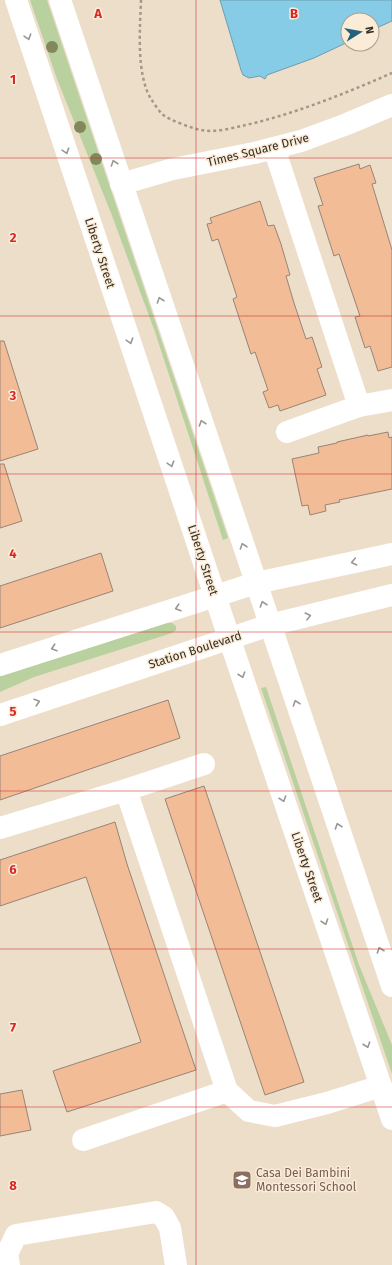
<svg xmlns="http://www.w3.org/2000/svg" width="392" height="1265" viewBox="0 0 392 1265" font-family="'Fira Sans',sans-serif">
<rect width="100%" height="100%" fill="#eddeca"/>
<g fill="#b9d09f">
<path d="M30,0H47L228,538L223,540L155,332L111,213L57,79Z"/>
<path d="M166,623H172L176,626V630L172,633L34,677L0,692V676Z"/>
<path d="M266,687L359,965L392,1045V1074L261,688Z"/>
</g>
<path fill="#86cce7" stroke="#6d9dad" d="M220,0H392V21L372,30V20H348V42L314,58L267,75L265,79L260,76L249,78L243,75L241,70Z"/>
<g fill="#f2bc97" stroke="#988476">
<path d="M359,164L360,169L370,165L376,183L372,184L392,250V367L378,371L370,346L365,348L355,317L360,316L339,254L334,256L318,206L323,205L314,178Z"/>
<path d="M260,201L268,226L274,225L281,244L290,275L286,276L294,303L306,339L312,337L322,367L317,369L326,395L280,411L278,405L269,408L263,392L268,390L255,352L251,354L233,299L237,297L218,239L212,241L207,224L212,223L210,218Z"/>
<path d="M0,341H4L38,449L0,461Z"/>
<path d="M388,432L389,438L392,437V489L339,500L340,502L325,505L326,511L310,515L308,505L302,506L292,459L319,453L318,447L337,443V442L368,435V436Z"/>
<path d="M0,464H4L22,521L0,528Z"/>
<path d="M101,553L113,591L0,628V586Z"/>
<path d="M168,700L180,738L0,800V756Z"/>
<path d="M204,786L304,1082L265,1095L165,799Z"/>
<path d="M115,822L127,864L196,1070L67,1112L53,1071L141,1042L86,877L0,906V860Z"/>
<path d="M22,1090L31,1130L0,1136V1094Z"/>
</g>
<g fill="none" stroke-linecap="round" stroke-linejoin="round">
<path stroke="#a29788" stroke-width="2.5" stroke-dasharray="3 3" stroke-linecap="butt" d="M141,0C140,28 136,74 151,99C154,103 158,110 162,114C169,120 191,128 201,130C215,133 232,128 246,125C297,113 344,94 392,73"/>
<g stroke="#fff" stroke-width="22">
<path d="M16,0L215,596L392,1119"/>
<path d="M60,0L392,986"/>
<path d="M274,148L359,406"/>
<path d="M121,184L173,169L254,153L301,141L347,124L392,105"/>
<path d="M287,432L359,406L392,400"/>
<path d="M0,665L256,583L392,554"/>
<path d="M0,715L270,625L392,595"/>
<path d="M126,790L204,764"/>
<path d="M0,828L126,790L227,1091L249,1111L275,1116L327,1103L381,1086"/>
<path d="M83,1140L227,1091"/>
<path d="M9,1265L7,1254L16,1235L156,1212L164,1217L170,1228L176,1265"/>
</g>
</g>
<g fill="#82885c">
<circle cx="52" cy="47" r="6"/>
<circle cx="80" cy="127" r="6"/>
<circle cx="96" cy="159" r="6"/>
</g>
<defs><path id="oneway-chevron" d="M-2-3.5L2.5 0L-2 3.5" fill="none" stroke-width="1.6" stroke-linecap="round" stroke-linejoin="round"/></defs>
<g stroke="#9a9693">
<use href="#oneway-chevron" transform="translate(28 37) rotate(72)"/>
<use href="#oneway-chevron" transform="translate(66 151) rotate(72)"/>
<use href="#oneway-chevron" transform="translate(114 163) rotate(-109)"/>
<use href="#oneway-chevron" transform="translate(160 300) rotate(-109)"/>
<use href="#oneway-chevron" transform="translate(130 341) rotate(72)"/>
<use href="#oneway-chevron" transform="translate(202 423) rotate(-109)"/>
<use href="#oneway-chevron" transform="translate(171 464) rotate(72)"/>
<use href="#oneway-chevron" transform="translate(243 546) rotate(-109)"/>
<use href="#oneway-chevron" transform="translate(354 562) rotate(168)"/>
<use href="#oneway-chevron" transform="translate(263 604) rotate(-109)"/>
<use href="#oneway-chevron" transform="translate(178 608) rotate(162)"/>
<use href="#oneway-chevron" transform="translate(308 616) rotate(-14)"/>
<use href="#oneway-chevron" transform="translate(54 648) rotate(162)"/>
<use href="#oneway-chevron" transform="translate(242 675) rotate(71)"/>
<use href="#oneway-chevron" transform="translate(37 702) rotate(-18)"/>
<use href="#oneway-chevron" transform="translate(296 703) rotate(-109)"/>
<use href="#oneway-chevron" transform="translate(283 799) rotate(71)"/>
<use href="#oneway-chevron" transform="translate(338 826) rotate(-109)"/>
<use href="#oneway-chevron" transform="translate(325 922) rotate(71)"/>
<use href="#oneway-chevron" transform="translate(380 950) rotate(-109)"/>
<use href="#oneway-chevron" transform="translate(367 1045) rotate(71)"/>
</g>
<path fill="none" stroke="#d62828" stroke-width="1" stroke-opacity="0.55" d="M196,0V1265M0,158H392M0,316H392M0,474H392M0,632H392M0,791H392M0,949H392M0,1107H392"/>
<defs>
<g id="school-square" transform="scale(1)"><rect x="-9" y="-9" width="18" height="18" rx="4" fill="#8d6e63" stroke="#fbecd7"/><path d="M0-5L7-2L0 1L-7-2ZM-4 1L0 2.5L4 1V4Q0 6-4 4Z" fill="#fff"/></g>
</defs>
<g fill-rule="evenodd">
<use href="#school-square" x="242" y="1180"/>
</g>
<g text-anchor="middle" stroke-width="3" stroke-linejoin="round" paint-order="stroke">
<g font-size="12" fill="#342e27" stroke="#fbecd7">
<text transform="translate(258 150) rotate(-14)" y="4">Times Square Drive</text>
<text transform="translate(100 253) rotate(72)" y="4">Liberty Street</text>
<text transform="translate(203 560) rotate(72)" y="4">Liberty Street</text>
<text transform="translate(195 650) rotate(-18)" y="4">Station Boulevard</text>
<text transform="translate(307 867) rotate(71)" y="4">Liberty Street</text>
</g>
<g font-size="12" fill="#785e54" stroke="#fbecd7" text-anchor="start">
<text x="256" y="1177">Casa Dei Bambini<tspan x="256" dy="14">Montessori School</tspan></text>
</g>
</g>
<g font-size="13" text-anchor="middle" font-weight="bold" fill="#d62828" stroke="#fbecd7" stroke-width="3" stroke-linejoin="round" paint-order="stroke">
<text x="98" y="18">A</text>
<text x="294" y="18">B</text>
<text x="13" y="84">1</text>
<text x="13" y="242">2</text>
<text x="13" y="400">3</text>
<text x="13" y="558">4</text>
<text x="13" y="716">5</text>
<text x="13" y="874">6</text>
<text x="13" y="1032">7</text>
<text x="13" y="1190">8</text>
</g>
<g transform="translate(360 32) rotate(79)"><circle r="19" fill="#fbecd7" stroke="#aba091"/>
<path d="M0-3L7 15L0 10L-7 15Z" fill="#256179"/>
<text y="-6" font-size="11" font-weight="bold" text-anchor="middle" fill="#342e27">N</text>
</g>
</svg>
